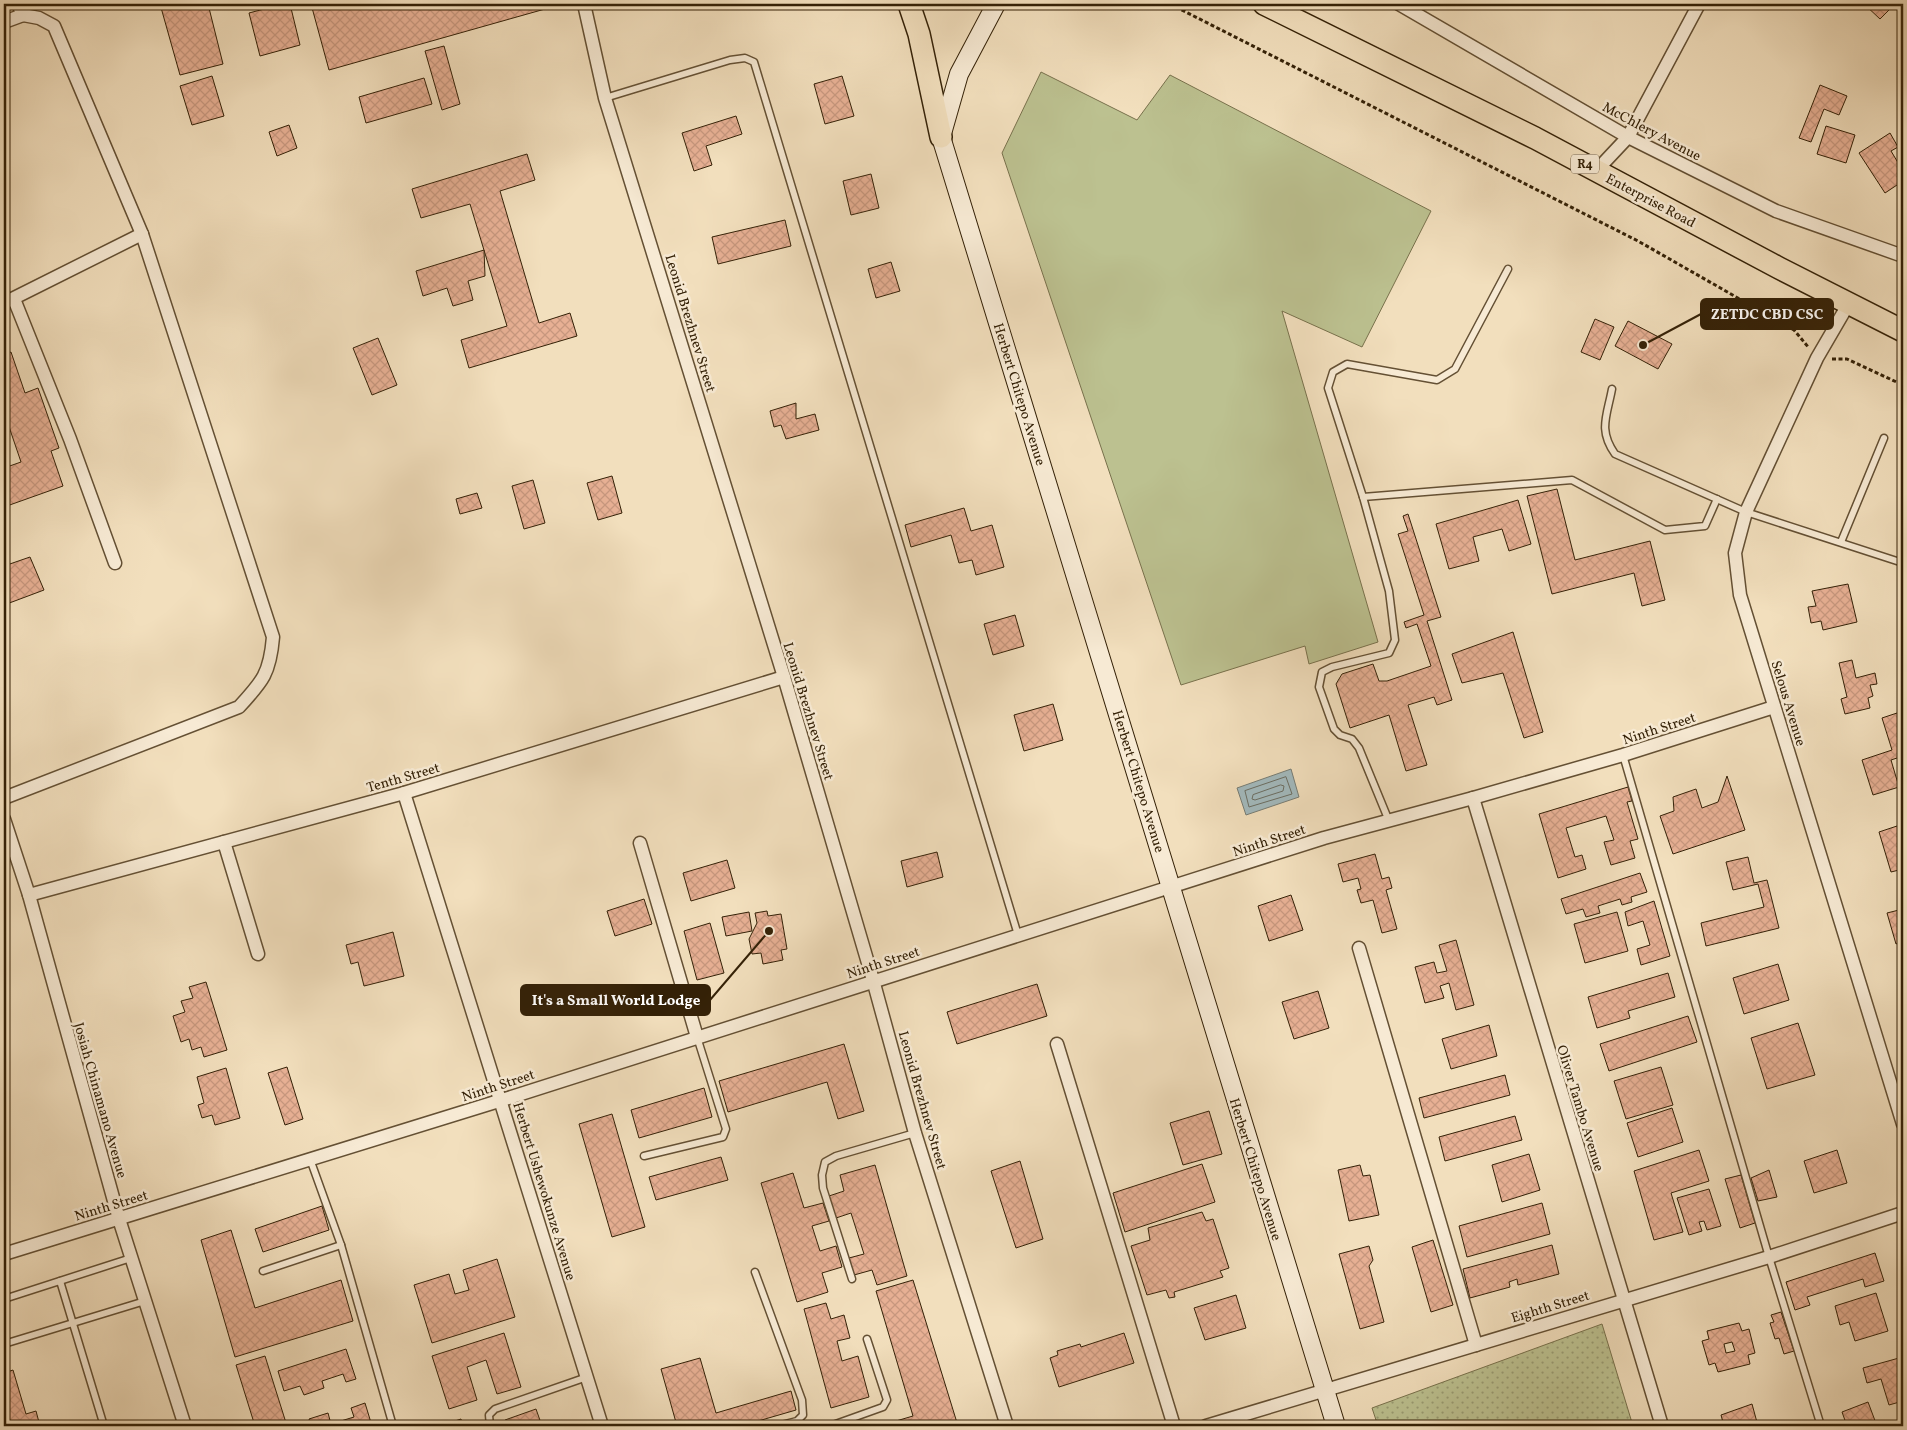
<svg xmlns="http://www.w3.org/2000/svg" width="1907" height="1430" viewBox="0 0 1907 1430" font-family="Vollkorn,serif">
<defs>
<pattern id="park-dots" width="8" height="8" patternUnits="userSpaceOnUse" patternTransform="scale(1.25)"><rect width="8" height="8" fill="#bcc190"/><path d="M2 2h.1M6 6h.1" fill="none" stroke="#9a9c74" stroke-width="1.8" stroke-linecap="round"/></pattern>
<pattern id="building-cross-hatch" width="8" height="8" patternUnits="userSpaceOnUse" patternTransform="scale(1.25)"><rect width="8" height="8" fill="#e7b094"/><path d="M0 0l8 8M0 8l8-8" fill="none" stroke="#c7977e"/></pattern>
</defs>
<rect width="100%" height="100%" fill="#f2dfbd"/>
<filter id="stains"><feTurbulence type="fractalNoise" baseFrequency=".004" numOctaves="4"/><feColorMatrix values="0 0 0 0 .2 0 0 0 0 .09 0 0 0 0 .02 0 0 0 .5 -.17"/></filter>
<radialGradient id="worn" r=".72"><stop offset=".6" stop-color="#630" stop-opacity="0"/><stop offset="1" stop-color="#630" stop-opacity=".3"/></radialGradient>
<path fill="url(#park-dots)" stroke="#78714c" d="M1602,1324L1633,1426H1378L1372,1408Z"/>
<path fill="#bcc190" stroke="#78714c" d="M1041,72L1137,120L1170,75L1431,211L1362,347L1282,311L1378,642L1309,664L1305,646L1181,685L1002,153Z"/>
<path fill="#a2b9bd" stroke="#767c74" d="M1291,769L1299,797L1246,815L1237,788Z"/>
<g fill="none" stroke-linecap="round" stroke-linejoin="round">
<g stroke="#6b6d62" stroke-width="1">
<path d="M1286,777L1292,794L1249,807L1245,791Z"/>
<path d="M1281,785L1284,786L1283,791L1255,800L1252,799L1253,795Z"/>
</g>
</g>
<g fill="url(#building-cross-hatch)" stroke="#342107" fill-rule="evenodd">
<path d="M160,4H208L223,64L180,75Z"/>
<path d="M283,4H290L300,45L260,56L249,13Z"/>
<path d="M311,4H544L545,9L329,70Z"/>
<path d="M1864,4H1895L1880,19Z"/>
<path d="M444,46L460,104L442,110L425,51Z"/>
<path d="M212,76L224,116L192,125L180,86Z"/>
<path d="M842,76L854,116L825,124L814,84Z"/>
<path d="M424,78L432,104L366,123L359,97Z"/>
<path d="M1820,85L1847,96L1839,115L1824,109L1811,142L1799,138Z"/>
<path d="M736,116L742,134L706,146L712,165L694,171L682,133Z"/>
<path d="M289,125L297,148L277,156L269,132Z"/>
<path d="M1826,126L1855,135L1846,163L1817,154Z"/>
<path d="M1890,133L1898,147L1891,151L1903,171V181L1885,193L1859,153Z"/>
<path d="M527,154L535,180L500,191L539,323L570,313L577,336L469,368L461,340L507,326L470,204L421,218L412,189Z"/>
<path d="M871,174L879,208L851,215L843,181Z"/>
<path d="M785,220L791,246L718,264L712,237Z"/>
<path d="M484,250L485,276L468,281L473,300L453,306L447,288L423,296L416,271Z"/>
<path d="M891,262L900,291L876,298L868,269Z"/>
<path d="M1595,319L1614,327L1600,360L1581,352Z"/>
<path d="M1628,321L1672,344L1658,369L1615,346Z"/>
<path d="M378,338L397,385L372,395L353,348Z"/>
<path d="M11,352L25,393L38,388L59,448L51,451L63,486L4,507V468L21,462L4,412V355Z"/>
<path d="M796,403V419L815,414L819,430L786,439L781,425L774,427L770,411Z"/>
<path d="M612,476L622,513L598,520L587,483Z"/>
<path d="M533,480L545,523L524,529L512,486Z"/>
<path d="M1557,489L1575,560L1650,541L1665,600L1642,606L1634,573L1552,594L1527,496Z"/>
<path d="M477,493L482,508L460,514L456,499Z"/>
<path d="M1518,500L1531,544L1509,551L1502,529L1473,537L1479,561L1449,569L1436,524Z"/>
<path d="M964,508L971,531L992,525L1004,567L976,575L972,560L959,563L951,535L911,547L905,525Z"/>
<path d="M1408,514L1441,617L1427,621L1452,700L1437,705L1434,697L1408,705L1427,765L1406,771L1389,715L1350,728L1336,684L1342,674L1373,664L1379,681H1387L1431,666L1417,624L1406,628L1404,622L1424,615L1398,534L1408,531L1403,516Z"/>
<path d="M30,557L44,590L4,605V566Z"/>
<path d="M1848,584L1857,622L1823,630L1821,621L1811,623L1808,607L1816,606L1812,591Z"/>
<path d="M1015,615L1024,646L993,655L984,624Z"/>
<path d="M1513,632L1543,732L1524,738L1503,673L1462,683L1452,654Z"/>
<path d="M1852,660L1856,678L1875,673L1877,684L1870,685L1873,696L1868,698L1870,708L1845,714L1841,699L1847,697L1839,663Z"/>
<path d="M1053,704L1063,740L1024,751L1014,715Z"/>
<path d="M1903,711V756L1891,760L1899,787L1873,795L1862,760L1892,750L1882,718Z"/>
<path d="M1727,776L1745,830L1673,854L1660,816L1674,811L1673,797L1696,789L1702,808L1718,802Z"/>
<path d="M1628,787L1632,801L1627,802L1638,839L1630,841L1635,858L1611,865L1604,842L1614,840L1606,816L1566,828L1575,857L1582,855L1586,869L1558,878L1539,814Z"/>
<path d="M1903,824V869L1891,872L1879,832Z"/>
<path d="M937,852L943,877L907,887L901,861Z"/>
<path d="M1375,854L1382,879L1389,877L1392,888L1386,890L1397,929L1382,933L1373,900L1361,903L1357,890L1361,889L1358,878L1343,882L1338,864Z"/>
<path d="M1748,857L1754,883L1767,880L1779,928L1706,946L1701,923L1764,907L1758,884L1733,890L1726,862Z"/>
<path d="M727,860L735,888L691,901L683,873Z"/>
<path d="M1640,873L1647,892L1631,897L1632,902L1622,905L1620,899L1598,906L1600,913L1586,917L1583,909L1566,914L1561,899Z"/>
<path d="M1291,895L1303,930L1269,941L1258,906Z"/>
<path d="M644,899L652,924L615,936L607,911Z"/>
<path d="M1654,901L1670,956L1641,965L1637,949L1650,945L1643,921L1628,926L1625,912Z"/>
<path d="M1903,909V954L1900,942L1896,944L1887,913Z"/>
<path d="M767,911L768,916L781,914L787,949L781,950L783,960L763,964L761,953L752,954L749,939L757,923L755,913Z"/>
<path d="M749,912L752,931L726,936L722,917Z"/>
<path d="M1617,912L1628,951L1585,963L1574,924Z"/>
<path d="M710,923L724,973L697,980L684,931Z"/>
<path d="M393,932L404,976L364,986L358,962L351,964L346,945Z"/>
<path d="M1456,940L1474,1005L1456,1010L1449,983L1440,986L1444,998L1425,1003L1415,967L1434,962L1437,973L1447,971L1439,945Z"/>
<path d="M1778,964L1789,1000L1744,1014L1733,978Z"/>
<path d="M1668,973L1675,997L1628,1011L1630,1018L1597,1028L1588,997Z"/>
<path d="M206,982L227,1050L204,1057L201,1047L192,1050L189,1039L181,1042L173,1016L185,1012L181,1001L193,998L189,987Z"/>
<path d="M1037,984L1047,1016L957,1044L947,1012Z"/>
<path d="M1318,991L1329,1028L1294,1039L1282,1002Z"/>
<path d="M1688,1016L1697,1042L1609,1071L1600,1044Z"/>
<path d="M1798,1023L1815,1075L1767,1089L1751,1038Z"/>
<path d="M1489,1025L1497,1056L1451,1069L1442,1039Z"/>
<path d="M844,1044L864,1111L838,1119L827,1082L728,1112L719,1081Z"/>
<path d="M287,1067L303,1119L285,1125L268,1073Z"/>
<path d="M1661,1067L1673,1105L1626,1119L1614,1081Z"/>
<path d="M226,1068L240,1118L215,1125L212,1115L202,1118L198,1105L204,1103L197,1077Z"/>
<path d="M1505,1075L1510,1095L1424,1118L1419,1098Z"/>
<path d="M704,1088L712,1117L639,1138L631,1110Z"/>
<path d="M1672,1108L1683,1142L1638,1157L1627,1123Z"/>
<path d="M1209,1111L1222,1154L1183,1165L1170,1123Z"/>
<path d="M612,1114L645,1227L612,1237L579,1124Z"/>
<path d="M1515,1116L1522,1140L1445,1161L1439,1137Z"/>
<path d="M1699,1150L1709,1181L1671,1193L1683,1232L1654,1240L1634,1171Z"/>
<path d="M1837,1150L1847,1183L1814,1193L1804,1161Z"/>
<path d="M1529,1154L1540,1190L1502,1202L1492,1165Z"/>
<path d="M721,1157L728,1180L656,1200L649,1177Z"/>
<path d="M1020,1161L1043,1239L1016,1248L991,1171Z"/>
<path d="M1202,1164L1215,1202L1125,1232L1113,1193Z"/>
<path d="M875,1165L907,1276L877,1285L872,1270L854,1275L849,1258L864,1254L851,1213L836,1218L829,1196L844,1191L840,1175Z"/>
<path d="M1360,1165L1363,1176L1370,1175L1379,1215L1349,1221L1338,1170Z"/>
<path d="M1769,1170L1777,1197L1758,1201L1751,1178Z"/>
<path d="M793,1173L804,1208L823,1203L829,1221L812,1226L820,1251L836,1246L842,1267L822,1273L828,1292L797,1302L761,1183Z"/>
<path d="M1741,1175L1755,1223L1740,1228L1725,1179Z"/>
<path d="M1709,1189L1721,1226L1707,1230L1704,1221L1699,1222L1702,1231L1689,1235L1677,1198Z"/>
<path d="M1542,1203L1550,1234L1467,1257L1459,1226Z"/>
<path d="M322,1206L329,1230L263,1252L255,1229Z"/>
<path d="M1202,1212L1206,1221L1213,1219L1229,1268L1220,1271L1223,1277L1174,1292L1175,1297L1169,1298L1166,1290L1147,1295L1131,1246L1150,1240L1148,1228Z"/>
<path d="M231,1230L255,1308L341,1280L353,1321L235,1357L201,1240Z"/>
<path d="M1433,1240L1453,1305L1431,1312L1412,1247Z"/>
<path d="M1552,1245L1559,1274L1518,1285L1517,1279L1509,1282L1510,1287L1470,1298L1463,1269Z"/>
<path d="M1369,1246L1373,1260L1369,1266L1384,1322L1360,1329L1339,1254Z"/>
<path d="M1875,1253L1884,1281L1865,1287L1863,1279L1807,1297L1810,1305L1795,1310L1786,1282Z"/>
<path d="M497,1259L515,1317L432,1343L414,1285L449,1274L455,1294L469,1290L463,1270Z"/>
<path d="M913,1280L958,1426H879L913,1416L876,1291Z"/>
<path d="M1876,1293L1888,1331L1855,1341L1849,1322L1840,1325L1835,1306Z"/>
<path d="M1236,1295L1246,1328L1205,1340L1194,1308Z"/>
<path d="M826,1303L831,1319L844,1315L850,1338L837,1341L842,1361L858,1356L869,1397L831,1408L804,1309Z"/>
<path d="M1781,1312L1794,1351L1784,1354L1779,1338L1775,1339L1770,1323L1774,1322L1771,1315Z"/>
<path d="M1739,1323L1742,1331L1749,1329L1755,1353L1748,1355L1750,1364L1718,1372L1715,1363L1709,1365L1702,1341L1709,1339L1707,1331ZM1732,1342L1735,1351L1726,1353L1724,1344Z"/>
<path d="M504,1333L521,1387L497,1394L486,1360L467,1367L477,1400L449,1409L432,1356Z"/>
<path d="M1124,1333L1134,1363L1059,1387L1050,1358L1058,1355L1057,1351L1080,1344L1081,1347Z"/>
<path d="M346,1349L356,1379L346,1382L343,1374L322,1381L324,1388L304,1395L300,1386L284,1391L278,1371Z"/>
<path d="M265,1356L287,1426H255L236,1365Z"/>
<path d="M700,1358L716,1413L791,1391L796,1410L741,1426H677L661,1369Z"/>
<path d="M1899,1358L1903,1372V1401L1889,1405L1881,1379L1867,1383L1863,1368Z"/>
<path d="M13,1370L26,1414L36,1411L40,1426H4V1373Z"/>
<path d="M1868,1402L1877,1426H1847L1842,1412Z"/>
<path d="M365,1403L372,1426H311L309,1419L328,1413L331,1424L354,1417L351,1408Z"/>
<path d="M1752,1404L1758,1426H1724L1721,1415Z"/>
<path d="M536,1409L542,1426H507L505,1420Z"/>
<path d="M461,1419L463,1426H439Z"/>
</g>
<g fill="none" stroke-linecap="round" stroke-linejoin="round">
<g stroke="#645034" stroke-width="9">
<g id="service">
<path d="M605,98L730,60L745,58L754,62L1018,935"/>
<path d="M1612,389C1607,416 1598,430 1615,454L1746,512L1903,563"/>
<path d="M1363,497L1572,480L1665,530L1705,526L1717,499"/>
<path d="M1841,542L1884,438"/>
<path d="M1623,755L1769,1257L1821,1426"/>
<path d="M1389,821L1359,748L1352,739L1340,735L1334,729L1319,687L1322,672L1332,667L1389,653L1395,640L1389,591L1363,497L1328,388L1333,372L1347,364L1437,380L1455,369L1508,269"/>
<path d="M644,1156L723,1137L726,1129L697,1037"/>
<path d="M310,1159L341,1245L393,1426"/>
<path d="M263,1271L341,1245"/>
<path d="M755,1272L802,1400L803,1415L797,1421L777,1426"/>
<path d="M852,1279L823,1188L822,1175L825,1162L836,1156L915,1133"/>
<path d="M60,1281L104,1426"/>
<path d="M4,1299L131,1258"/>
<path d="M4,1344L145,1301"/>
<path d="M490,1426L489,1415L495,1409L587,1377"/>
<path d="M830,1426L883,1407L887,1400L867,1339"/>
</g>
</g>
<g stroke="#645034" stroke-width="15">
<g id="minor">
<path d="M584,4L605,98L784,677L873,980L915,1133L1007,1426"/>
<path d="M1399,4L1628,137L1776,211L1903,256"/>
<path d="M4,22L23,15"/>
<path d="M1597,170L1628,137L1699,4"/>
<path d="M14,299L70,439L115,563"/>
<path d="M4,303L142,234"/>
<path d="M1849,303L1817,358L1746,512L1735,553L1740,595L1903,1124"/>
<path d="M404,793L602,1426"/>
<path d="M4,798L239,707C263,681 270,673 273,637L142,234L54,26L39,18L23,15L18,4"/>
<path d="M1473,798L1662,1426"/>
<path d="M4,819L29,895L119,1219L185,1426"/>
<path d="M224,842L258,954"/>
<path d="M640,843L697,1037"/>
<path d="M29,895L404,793L784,677"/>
<path d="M1359,948L1476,1345"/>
<path d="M1057,1044L1174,1426"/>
<path d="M4,1254L502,1100L1324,838L1473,798L1623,755L1774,707"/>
<path d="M1206,1426L1769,1257L1903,1213"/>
</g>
</g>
<g stroke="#342107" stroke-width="20">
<path id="secondary" d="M996,4L959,74L941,137L1336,1426"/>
</g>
<g stroke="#342107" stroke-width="24">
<g id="trunk">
<path d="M909,4L919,34L941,137"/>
<path d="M1264,4L1535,138L1779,268L1903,331"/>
</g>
</g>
<g stroke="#342107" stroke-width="3" stroke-dasharray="4 2.5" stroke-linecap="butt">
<path d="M1170,4L1638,241L1794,330L1809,348"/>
<path d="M1832,359H1847L1903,385"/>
</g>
<use href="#service" stroke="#f7ead4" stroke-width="6"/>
<use href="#minor" stroke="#f7ead4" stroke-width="12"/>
<use href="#secondary" stroke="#f7ead4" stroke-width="18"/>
<use href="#trunk" stroke="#f2dfbd" stroke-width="21"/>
</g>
<g text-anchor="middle" stroke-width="5" stroke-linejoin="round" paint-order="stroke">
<rect fill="#f7ead4" stroke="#6e5d44" stroke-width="1" x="1571" y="154.5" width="28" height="19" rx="4"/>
<g font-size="12" font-weight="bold" fill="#342107">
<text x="1585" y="168">R4</text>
</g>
<g font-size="14" fill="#342107" stroke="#f7ead4">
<text transform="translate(1652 131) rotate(28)" y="5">McChlery Avenue</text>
<text transform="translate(1651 200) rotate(28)" y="5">Enterprise Road</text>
<text transform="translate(691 323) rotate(73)" y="5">Leonid Brezhnev Street</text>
<text transform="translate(1020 394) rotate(73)" y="5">Herbert Chitepo Avenue</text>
<text transform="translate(1789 703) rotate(73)" y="5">Selous Avenue</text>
<text transform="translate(809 711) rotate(73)" y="5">Leonid Brezhnev Street</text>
<text transform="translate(1659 728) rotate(-18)" y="5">Ninth Street</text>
<text transform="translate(403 777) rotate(-16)" y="5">Tenth Street</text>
<text transform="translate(1139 781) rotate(73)" y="5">Herbert Chitepo Avenue</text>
<text transform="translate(1269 840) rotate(-18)" y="5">Ninth Street</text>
<text transform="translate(883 962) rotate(-18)" y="5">Ninth Street</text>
<text transform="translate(498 1085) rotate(-18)" y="5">Ninth Street</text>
<text transform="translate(101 1100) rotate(74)" y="5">Josiah Chinamano Avenue</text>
<text transform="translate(923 1100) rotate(74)" y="5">Leonid Brezhnev Street</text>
<text transform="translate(1581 1108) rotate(73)" y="5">Oliver Tambo Avenue</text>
<text transform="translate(1256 1169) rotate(73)" y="5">Herbert Chitepo Avenue</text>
<text transform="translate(545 1191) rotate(73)" y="5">Herbert Ushewokunze Avenue</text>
<text transform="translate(111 1205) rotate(-17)" y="5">Ninth Street</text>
<text transform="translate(1550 1306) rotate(-17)" y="5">Eighth Street</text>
</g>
</g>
<path fill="none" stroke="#342107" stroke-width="2" d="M1643 345L1701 314M769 931L710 1000"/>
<g fill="#342107" stroke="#f7ead4" stroke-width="2">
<circle cx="1643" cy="345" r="5"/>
<circle cx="769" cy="931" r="5"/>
</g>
<g fill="#342107" stroke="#342107" stroke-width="2">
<rect x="1701" y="299" width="132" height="30" rx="5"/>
<rect x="521" y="985" width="189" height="30" rx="5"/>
</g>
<g font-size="15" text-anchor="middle" font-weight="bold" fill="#fff">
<text x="1767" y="319">ZETDC CBD CSC</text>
<text x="616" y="1005">It's a Small World Lodge</text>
</g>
<rect width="1907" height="1430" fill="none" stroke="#f2dfbd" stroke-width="20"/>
<rect x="5" y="5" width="1897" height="1420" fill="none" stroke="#342107" stroke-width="2.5"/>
<rect x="10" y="10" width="1887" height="1410" fill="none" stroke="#342107"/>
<rect width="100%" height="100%" filter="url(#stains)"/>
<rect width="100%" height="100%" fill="url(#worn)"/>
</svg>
